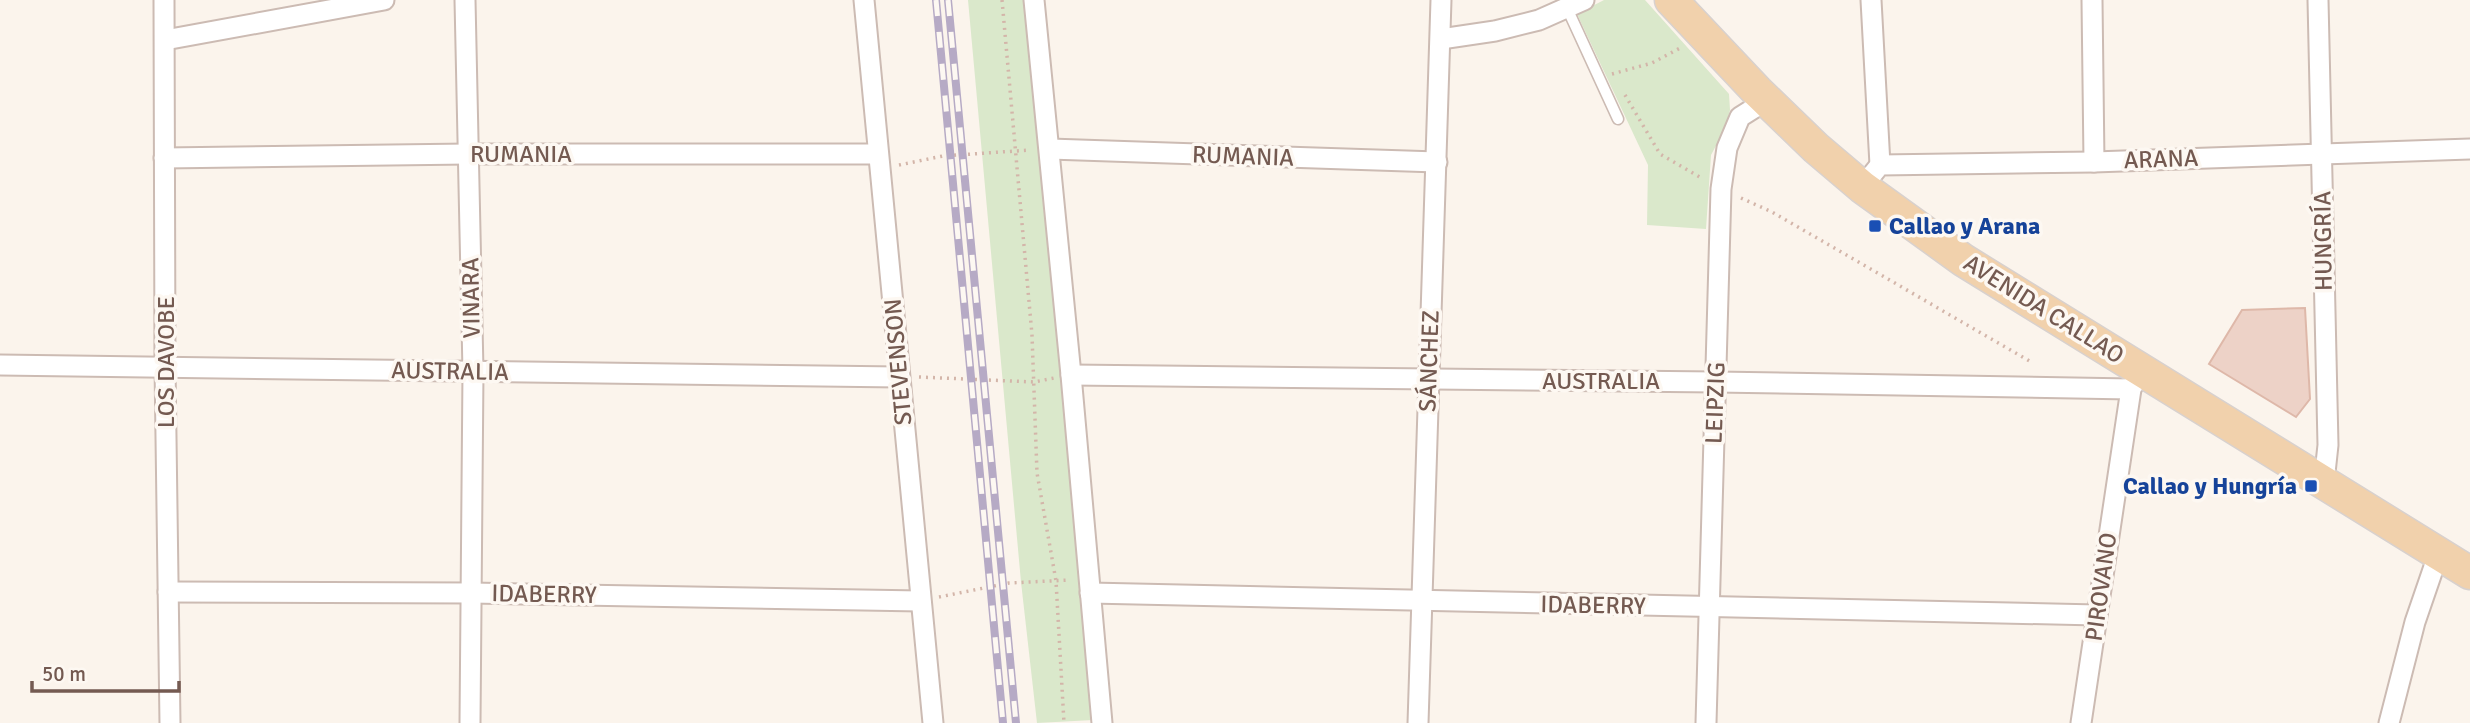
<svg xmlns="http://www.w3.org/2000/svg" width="2470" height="723" viewBox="0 0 2470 723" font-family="Signika,sans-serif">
<rect width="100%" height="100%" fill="#fbf4ec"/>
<g fill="#dae8cb">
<path d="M968,0H1027L1093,720L1037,723L1021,582Z"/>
<path d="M1604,0H1645L1729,94L1730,110L1725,129L1711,155L1706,229L1647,225L1648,165L1577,14Z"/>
</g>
<path fill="#edd2c7" stroke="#deb8a9" stroke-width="2" d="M2305,308L2310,399L2296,417L2209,364L2242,310Z"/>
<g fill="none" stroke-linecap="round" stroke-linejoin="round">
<g stroke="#ccbbb3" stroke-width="13">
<path id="lane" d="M1567,8L1618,119"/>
</g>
<g stroke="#ccbbb3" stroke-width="23">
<g id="street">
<path d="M164,0L165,366L170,723"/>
<path d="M465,0L473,371L470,723"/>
<path d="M864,0L933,723"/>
<path d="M1034,0L1071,375L1102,723"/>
<path d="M1871,0L1880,165"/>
<path d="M2092,0L2094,162"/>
<path d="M2318,0L2328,445L2324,482"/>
<path d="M1441,39L1495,31L1539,20L1584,0"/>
<path d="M165,40L384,0"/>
<path d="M1050,149L1437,162"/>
<path d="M164,158L468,154H878"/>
<path d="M1862,187L1880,165L2094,162L2470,149"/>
<path d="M0,365L899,377"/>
<path d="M1071,375L1716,382L2131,389"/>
<path d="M168,592L472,593L920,601"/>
<path d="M1090,593L2097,615"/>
<path d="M1418,723L1441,0"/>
<path d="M1706,723L1721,189L1727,148L1740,117L1767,100"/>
<path d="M2081,723L2131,389L2136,380"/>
<path d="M2389,723L2415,622L2438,555"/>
</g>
</g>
<g stroke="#d8d1ce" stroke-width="35">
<path id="primary" d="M1671,0L1757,91L1816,148L1862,187L1963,260L2470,573"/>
</g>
<g stroke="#d3b5a9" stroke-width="3.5" stroke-dasharray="2 5" stroke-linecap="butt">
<path d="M1002,0L1032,335L1037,473L1056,581L1064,723"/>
<path d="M1612,74L1652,63L1682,47"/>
<path d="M1625,95L1660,154L1703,179"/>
<path d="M899,165L943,156L1030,150"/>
<path d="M1741,198L1772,212L2033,363"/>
<path d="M919,377L1034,382L1054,378"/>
<path d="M939,597L1009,583L1070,580"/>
</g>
<use href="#lane" stroke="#fff" stroke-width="10"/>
<use href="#street" stroke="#fff" stroke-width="19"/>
<use href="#primary" stroke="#f1d1ac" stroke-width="32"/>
<g stroke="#b6aac5" stroke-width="8">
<g id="rail">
<path d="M936,0L1003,723"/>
<path d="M948,0L1016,723"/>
</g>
</g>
<use href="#rail" stroke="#fdf8f2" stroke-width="5" stroke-dasharray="16" stroke-linecap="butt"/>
</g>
<g fill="#1a4fb4" stroke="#fdf8f2" stroke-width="2.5">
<rect x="1868" y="219" width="14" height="14" rx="3.5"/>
<rect x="2304" y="479" width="14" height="14" rx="3.5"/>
</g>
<g text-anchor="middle" stroke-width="7" stroke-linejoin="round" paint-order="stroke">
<g font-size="24" fill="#745a51" stroke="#fdf8f2">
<text x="521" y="162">RUMANIA</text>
<text transform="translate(1243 156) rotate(2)" y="8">RUMANIA</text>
<text transform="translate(2161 159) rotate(-2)" y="8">ARANA</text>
<text transform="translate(2323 241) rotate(-91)" y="8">HUNGRÍA</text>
<text transform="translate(471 298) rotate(-91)" y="8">VINARA</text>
<text transform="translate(2044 309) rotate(32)" y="8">AVENIDA CALLAO</text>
<text transform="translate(1429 361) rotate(-88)" y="8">SÁNCHEZ</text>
<text transform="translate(166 362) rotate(-90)" y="8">LOS DAVOBE</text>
<text transform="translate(898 362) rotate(-95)" y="8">STEVENSON</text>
<text transform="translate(450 371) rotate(1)" y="8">AUSTRALIA</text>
<text x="1601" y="389">AUSTRALIA</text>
<text transform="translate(1715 403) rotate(-88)" y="8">LEIPZIG</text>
<text transform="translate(2101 587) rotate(-82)" y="8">PIROVANO</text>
<text transform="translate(544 594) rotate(1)" y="8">IDABERRY</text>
<text transform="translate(1593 605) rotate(1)" y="8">IDABERRY</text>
</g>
<g font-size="24" font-weight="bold" fill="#164399" stroke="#fdf8f2" text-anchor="start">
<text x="1889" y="234">Callao y Arana</text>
<text x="2297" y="494" text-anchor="end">Callao y Hungría</text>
</g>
</g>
<path d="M32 681v10h147v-10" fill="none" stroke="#745a51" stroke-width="3.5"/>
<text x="42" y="681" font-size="21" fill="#745a51" stroke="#fdf8f2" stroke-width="5" paint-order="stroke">50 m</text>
</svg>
